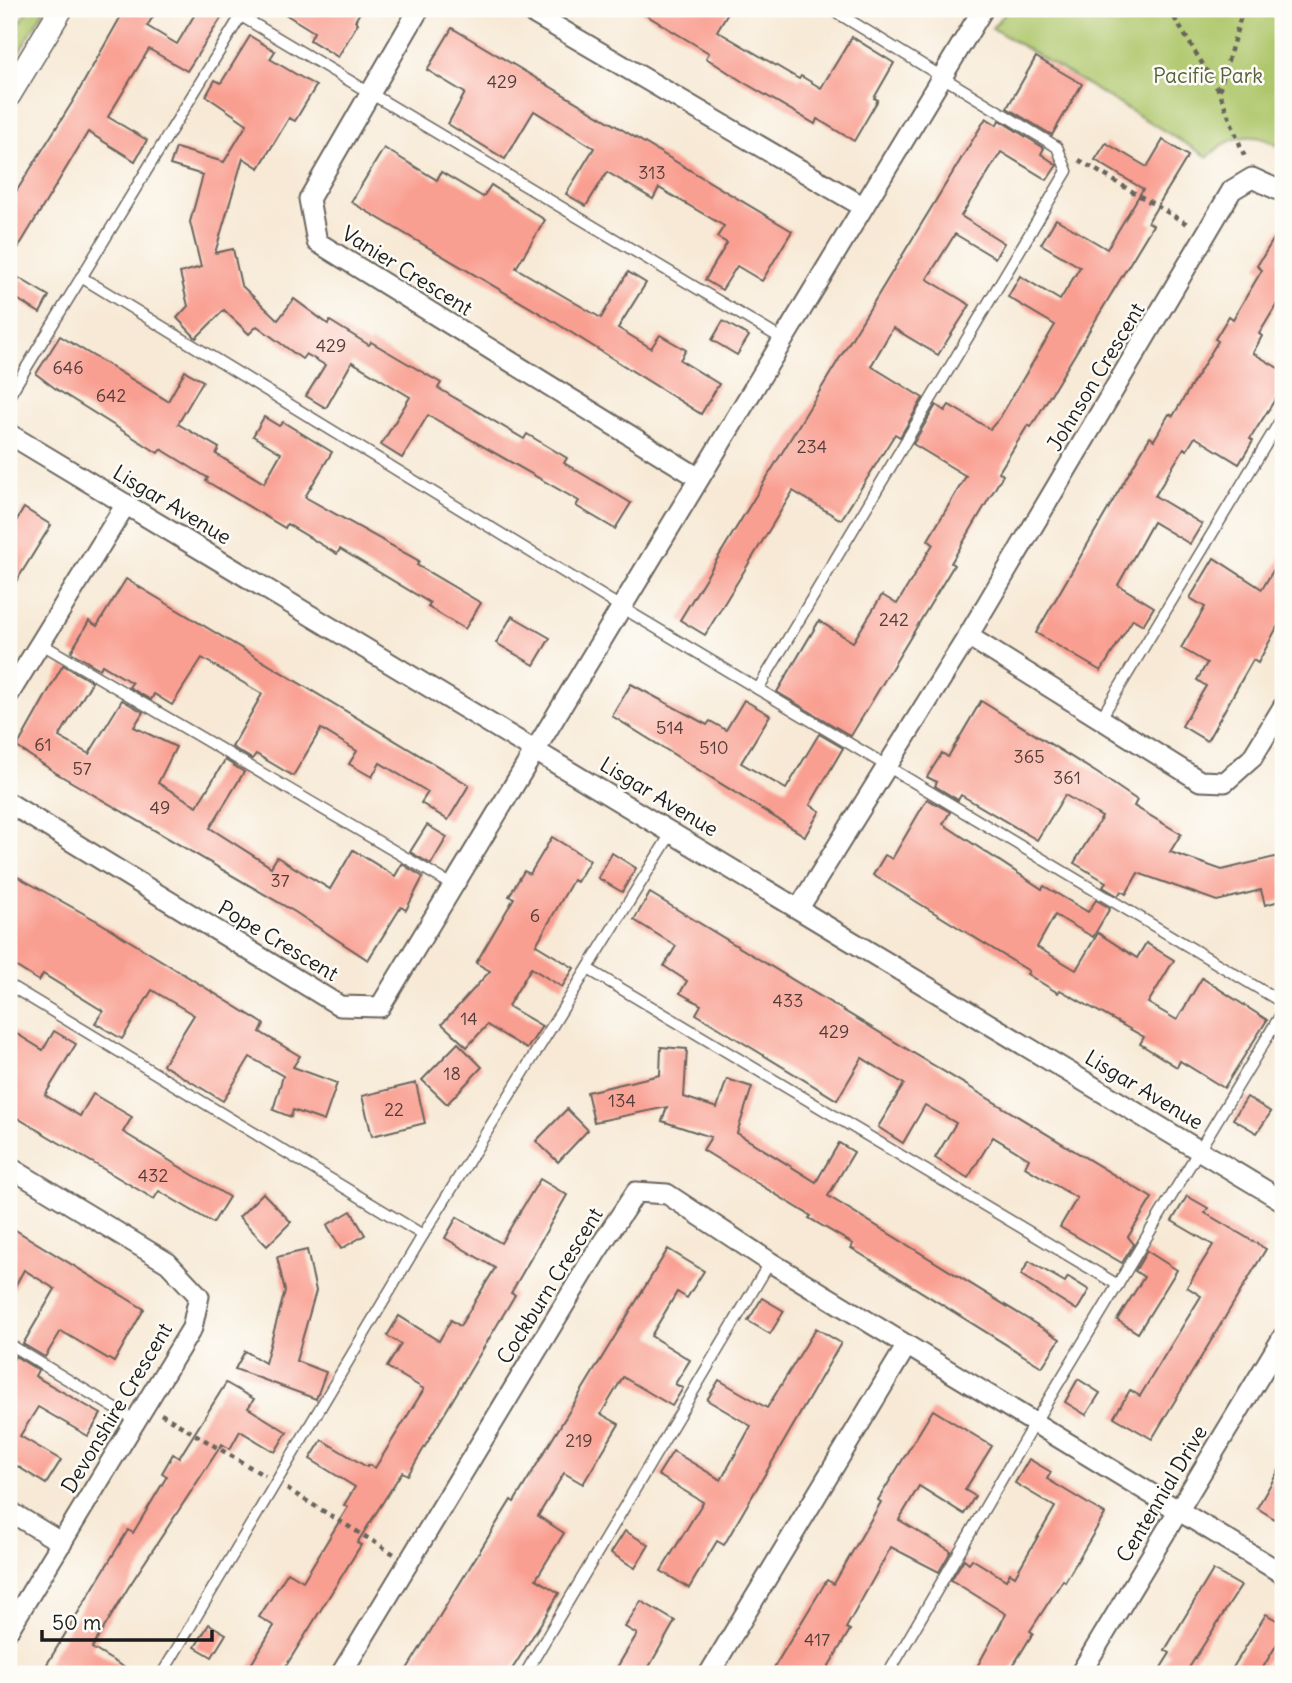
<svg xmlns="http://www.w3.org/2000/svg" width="1292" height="1683" viewBox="0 0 1292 1683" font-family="Delius,sans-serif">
<rect width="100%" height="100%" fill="#fdfcf7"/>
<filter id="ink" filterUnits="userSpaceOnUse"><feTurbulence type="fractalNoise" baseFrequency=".0143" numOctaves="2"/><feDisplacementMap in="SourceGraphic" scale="14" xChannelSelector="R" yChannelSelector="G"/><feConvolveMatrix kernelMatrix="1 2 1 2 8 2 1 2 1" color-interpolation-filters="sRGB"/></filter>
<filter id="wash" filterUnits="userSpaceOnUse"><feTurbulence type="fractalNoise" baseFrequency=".00686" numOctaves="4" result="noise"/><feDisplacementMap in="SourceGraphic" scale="28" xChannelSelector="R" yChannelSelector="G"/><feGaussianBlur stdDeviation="1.57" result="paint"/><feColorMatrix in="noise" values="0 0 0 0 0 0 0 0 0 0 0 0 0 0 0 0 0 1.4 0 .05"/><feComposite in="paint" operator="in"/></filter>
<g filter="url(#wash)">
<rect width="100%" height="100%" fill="#f7e9d5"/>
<g fill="#afc76c" stroke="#667244" stroke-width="2">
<path d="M28,9H45L9,69V41Z"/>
<path d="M1009,9H1283V150C1258,129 1231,134 1208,157L992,28Z"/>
</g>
<g id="blocks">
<g fill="#f99f91">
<path d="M125,9H158L147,26L177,44L198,9H227L187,71L149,49L108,117L147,140L135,161L88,132L9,263V203L73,101Z"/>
<path d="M277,9H362L355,21L358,23L338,57L310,40L314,32Z"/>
<path d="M636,9H730L717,31L799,79L801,76L821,88L852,37L894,63L874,98L878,100L854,141L817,119L815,124L743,82L706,58L709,53Z"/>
<path d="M452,28L792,231L762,281L737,266L722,290L705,280L727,243L717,237L724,226L659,188L653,199L607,172L586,206L566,194L594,148L534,111L505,159L448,124L465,93L427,70Z"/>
<path d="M250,36L275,51L270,59L316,86L295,121L289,118L259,168L243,158L215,253L233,249L241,285L278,320L294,299L328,324L330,321L369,345L371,342L441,383L438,388L524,439L527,434L567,458L564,463L631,503L615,529L576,506L579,501L428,415L402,458L381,445L410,397L352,362L326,408L306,396L325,365L306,354L302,359L257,326L249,334L224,310L196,338L177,318L188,306L180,273L201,267L190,222L203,175L170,165L176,148L224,162L247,124L206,96L215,80L221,83Z"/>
<path d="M1036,57L1082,84L1052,135L1007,108Z"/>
<path d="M986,118L997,125L999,120L1044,148L1041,154L1057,165L1047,180L1001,152L961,216L1004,243L995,258L955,234L927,279L970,305L938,355L893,328L871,366L923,398L900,437L895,434L841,520L793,491L705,635L680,620Z"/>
<path d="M1163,140L1188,156L1148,222L1153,225L1031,427L1028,425L999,472L1003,475L951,563L954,565L851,736L777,692L819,621L853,642L882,595L897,604L933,544L928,540L966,476L913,444L936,405L945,411L949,405L990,429L999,419L1055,325L1008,297L1020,276L1060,300L1080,267L1041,244L1056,219L1107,249L1143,189L1095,160L1106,143L1147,167Z"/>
<path d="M384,148L437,180L441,172L483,197L491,185L545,220L516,268L601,318L628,272L646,283L618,328L651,348L660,335L686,350L680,360L719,384L701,414L548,318L351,202Z"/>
<path d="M1283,224V294L1259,334L1262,336L1253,353L1283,371V403L1276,398L1250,439L1253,441L1239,464L1195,437L1187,450L1184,448L1155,496L1202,524L1190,544L1153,522L1118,585L1154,607L1143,625L1133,619L1101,671L1036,633L1150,437L1154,440L1169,414L1173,416L1218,341L1215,339L1229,316L1233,319L1262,270L1257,266Z"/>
<path d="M9,272L49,296L40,313L9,294Z"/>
<path d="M723,321L749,336L737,355L712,340Z"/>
<path d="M60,336L168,401L185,371L203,381L178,424L219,448L216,454L264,483L281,453L253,436L264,417L279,426L283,422L332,452L305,497L419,561L417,565L481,603L465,629L428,607L430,603L340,549L337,554L287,524L285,528L206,481L208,478L161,449L158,453L56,389L36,374Z"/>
<path d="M24,508L51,525L9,593V533Z"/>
<path d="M1283,554V616L1258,663L1253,660L1207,741L1182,726L1206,686L1197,680L1207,663L1181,648L1205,607L1190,598L1214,558L1262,589Z"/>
<path d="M126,579L469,785L448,820L421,803L428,792L380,763L372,777L349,764L357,751L321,729L293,776L256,754L252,759L232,747L262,694L202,658L172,705L154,694L151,700L129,687L132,683L102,665L100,669L71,652L89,621L97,626Z"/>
<path d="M512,616L550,638L534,665L496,643Z"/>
<path d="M63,665L92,682L59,737L89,754L122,700L143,712L134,727L176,747L158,783L197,806L225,760L244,772L210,828L271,867L277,857L330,889L353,850L395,876L402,864L423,877L406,910L401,907L368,960L295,912L56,773L17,747Z"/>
<path d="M631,684L707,725L710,721L726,730L744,700L770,715L741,763L786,789L819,734L843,748L810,805L820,811L805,836L612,716Z"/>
<path d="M981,701L1097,773L1137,800L1134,806L1181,834L1170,852L1222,870L1283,855V900L1265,905L1261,890L1217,901L1138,873L1126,894L1121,891L1118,896L1103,887L1106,882L1074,863L1102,817L1065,795L1037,840L961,795L958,800L935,786L937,782L927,777L942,753L948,757Z"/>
<path d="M927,799L950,812L943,824L1042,889L1044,886L1088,912L1096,900L1110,908L1093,937L1055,915L1037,947L1076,970L1098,933L1137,958L1146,943L1174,960L1148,1003L1177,1020L1202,978L1267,1020L1224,1088L1180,1061L1177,1067L1140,1044L1144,1037L1060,990L1058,993L1027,974L1029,971L873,875L885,855L892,859Z"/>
<path d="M427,825L447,837L431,864L410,852Z"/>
<path d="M552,837L590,860L577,882L573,880L536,945L574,968L562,987L531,968L508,1006L542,1026L527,1049L487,1025L467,1047L442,1024L490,971L476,963L514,898L509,896L524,871L530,874Z"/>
<path d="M612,853L636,868L622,892L598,878Z"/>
<path d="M9,872L99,922L264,1024L260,1032L300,1056L293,1067L337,1083L324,1121L293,1110L291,1117L273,1110L283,1076L250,1057L223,1101L163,1065L194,1015L152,990L122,1039L95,1023L103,1011L43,974L39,981L9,962Z"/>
<path d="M650,893L1152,1198L1128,1237L1134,1244L1122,1263L1060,1227L1077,1198L1025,1167L1029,1159L993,1137L968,1178L935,1158L956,1123L925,1105L903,1143L878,1127L904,1084L862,1058L837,1100L696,1014L701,1005L680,993L687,981L664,966L676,946L634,920Z"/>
<path d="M9,1029L43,1050L54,1031L76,1044L45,1095L80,1116L93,1094L132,1117L123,1132L229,1197L213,1223L159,1191L154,1199L9,1113Z"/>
<path d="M458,1043L482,1067L447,1104L422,1080Z"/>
<path d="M661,1047L687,1049L684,1097L717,1108L727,1079L752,1087L737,1133L816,1182L839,1143L854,1152L828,1196L1060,1339L1042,1367L851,1248L853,1244L809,1218L811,1216L703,1150L711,1137L662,1121L667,1107L594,1122L587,1092L660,1075Z"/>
<path d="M416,1083L425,1123L372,1136L362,1096Z"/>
<path d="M1247,1097L1271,1112L1257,1133L1233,1119Z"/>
<path d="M567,1109L588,1130L558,1162L536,1141Z"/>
<path d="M540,1179L567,1195L511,1293L515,1295L408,1475L402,1472L357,1543L361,1545L281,1674H259L249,1668L274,1626L259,1617L288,1572L303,1581L348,1507L344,1505L355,1487L310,1459L322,1440L367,1467L369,1465L375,1468L424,1389L387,1367L401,1344L387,1336L399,1316L439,1341L451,1320L460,1326L495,1268L445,1238L457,1217L501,1243Z"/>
<path d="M263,1193L291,1222L267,1246L239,1217Z"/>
<path d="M1187,1196L1208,1208L1205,1213L1266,1249L1152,1439L1114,1417L1130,1390L1140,1396L1201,1296L1187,1287L1213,1245L1172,1221Z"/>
<path d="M351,1211L365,1235L341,1249L327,1225Z"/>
<path d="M9,1226L144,1309L114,1362L61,1331L45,1357L23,1344L55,1289L24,1270L9,1297Z"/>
<path d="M668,1249L704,1271L687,1298L677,1292L651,1336L690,1360L675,1384L683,1388L672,1406L623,1377L601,1414L619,1424L583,1484L564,1473L538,1516L564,1533L536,1579L559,1593L545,1617L509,1674H404L511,1500L514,1502Z"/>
<path d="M307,1250L316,1291L296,1361L326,1372L316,1399L235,1369L245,1351L265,1363L285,1291L277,1257Z"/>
<path d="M1147,1251L1177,1270L1138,1333L1117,1320L1144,1277L1135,1271Z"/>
<path d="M1029,1261L1065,1282L1068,1277L1089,1290L1077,1310L1021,1275Z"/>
<path d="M762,1298L784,1311L770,1334L748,1321Z"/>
<path d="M816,1328L841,1343L724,1545L717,1541L689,1588L661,1571L703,1502L658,1475L673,1451L721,1480L751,1426L707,1400L719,1380L767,1408Z"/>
<path d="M15,1356L38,1370L35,1376L101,1414L88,1436L38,1407L20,1436L61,1460L46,1484L9,1461V1368Z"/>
<path d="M1078,1379L1100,1393L1086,1415L1065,1402Z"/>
<path d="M226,1383L254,1399L248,1408L287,1432L275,1452L240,1431L230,1449L222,1444L128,1588L92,1648L135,1674H41L128,1530L133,1533L167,1476L162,1473L173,1454L179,1458Z"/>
<path d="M933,1410L992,1446L965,1490L975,1496L964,1514L919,1486L899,1520L951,1551L939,1572L891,1547L846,1628L850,1630L824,1674H770L827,1580L834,1584L881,1502L878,1500Z"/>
<path d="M1029,1459L1051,1472L1047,1479L1105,1514L1065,1582L1063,1580L1030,1631L1033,1633L1008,1674H973L1006,1614L951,1580L964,1559L969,1563L972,1559L1006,1580L1010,1573L1015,1576L1055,1507L1015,1483Z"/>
<path d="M1283,1463V1524L1257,1508Z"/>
<path d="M625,1531L649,1545L635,1568L611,1553Z"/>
<path d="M1213,1570L1241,1586L1185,1674H1157L1170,1653L1165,1650Z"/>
<path d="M641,1601L675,1621L645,1674H613L637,1634L625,1627Z"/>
<path d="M1266,1614L1283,1624V1634L1259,1674H1229Z"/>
<path d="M209,1624L226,1634L212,1657L195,1647Z"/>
</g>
</g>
</g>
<g filter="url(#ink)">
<use href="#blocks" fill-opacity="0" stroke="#69645d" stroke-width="2"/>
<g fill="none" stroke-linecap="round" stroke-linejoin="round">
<g stroke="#69645d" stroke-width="13">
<g id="service">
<path d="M241,16L782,339"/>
<path d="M81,277L606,598L1283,1003"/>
<path d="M9,396L245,9"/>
<path d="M40,643L454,886"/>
<path d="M758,689L1067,171L1057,147L831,9"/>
<path d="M1101,718L1283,416"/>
<path d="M588,969L1118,1285"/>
<path d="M9,985L423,1235"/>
<path d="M9,1344L136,1421"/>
<path d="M162,1674L423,1235L672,832"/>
<path d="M525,1674L770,1262"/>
<path d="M888,1674L1035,1422L1283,1011"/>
<path d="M1277,1674L1283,1664"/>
</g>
</g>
<g stroke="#69645d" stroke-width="23">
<g id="minor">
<path d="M419,9L309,199L317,242L699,478"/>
<path d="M526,9L862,206"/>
<path d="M9,434L1283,1201"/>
<path d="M968,636L1200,781L1225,782L1252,758L1283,707"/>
<path d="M9,694L126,504"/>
<path d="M9,803L340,1006L380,1007L983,9"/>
<path d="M799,908L968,636L1232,190L1252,178L1283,192"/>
<path d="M9,1167L168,1263L199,1296L192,1328L9,1629"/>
<path d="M9,1511L62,1543"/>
<path d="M341,1674L595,1254L636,1192L667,1194L770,1262L1283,1574"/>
<path d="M709,1674L907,1345"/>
<path d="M1080,1674L1283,1337"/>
</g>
</g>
<g stroke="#69645d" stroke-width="26">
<path id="tertiary" d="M9,95L61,9"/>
</g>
<g stroke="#69645d" stroke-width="4.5" stroke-dasharray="5 5" stroke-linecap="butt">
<path d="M1169,9L1219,91"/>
<path d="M1243,9L1219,91L1246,160"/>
<path d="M1079,160L1189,225"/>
<path d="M161,1414L265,1476"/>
<path d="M287,1489L394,1554"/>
</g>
<use href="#service" stroke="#fff" stroke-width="10"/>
<use href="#minor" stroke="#fff" stroke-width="19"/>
<use href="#tertiary" stroke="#fff" stroke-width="23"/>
</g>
</g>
<g text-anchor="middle" stroke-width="5" stroke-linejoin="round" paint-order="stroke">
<g font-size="18" fill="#533d39">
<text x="502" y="88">429</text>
<text x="652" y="179">313</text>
<text x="331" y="352">429</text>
<text x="68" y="374">646</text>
<text x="111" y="402">642</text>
<text x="812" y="453">234</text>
<text x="894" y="626">242</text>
<text x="670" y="734">514</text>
<text x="43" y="751">61</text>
<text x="714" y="754">510</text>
<text x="1029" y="763">365</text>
<text x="82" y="775">57</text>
<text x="1067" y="784">361</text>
<text x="160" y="814">49</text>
<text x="280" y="887">37</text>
<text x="535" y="922">6</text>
<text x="788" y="1007">433</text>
<text x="469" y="1025">14</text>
<text x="834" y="1038">429</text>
<text x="452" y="1080">18</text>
<text x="622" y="1107">134</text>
<text x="394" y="1116">22</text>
<text x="153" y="1182">432</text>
<text x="579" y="1447">219</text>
<text x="817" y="1646">417</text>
</g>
<g font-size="21" fill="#57603c" stroke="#fdfcf7">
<text x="1208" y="83">Pacific Park</text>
</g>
<g font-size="21" fill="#1c1c1c" stroke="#fdfcf7">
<text transform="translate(407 271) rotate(32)" y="7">Vanier Crescent</text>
<text transform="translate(1096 377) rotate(-59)" y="7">Johnson Crescent</text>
<text transform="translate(172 505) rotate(31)" y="7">Lisgar Avenue</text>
<text transform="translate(659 797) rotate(31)" y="7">Lisgar Avenue</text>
<text transform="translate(278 941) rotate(31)" y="7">Pope Crescent</text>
<text transform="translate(1144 1090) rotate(31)" y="7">Lisgar Avenue</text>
<text transform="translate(550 1286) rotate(-58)" y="7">Cockburn Crescent</text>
<text transform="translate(117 1408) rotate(-59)" y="7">Devonshire Crescent</text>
<text transform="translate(1162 1494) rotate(-59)" y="7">Centennial Drive</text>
</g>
</g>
<rect width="1292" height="1683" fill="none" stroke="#fdfcf7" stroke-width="35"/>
<path d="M42 1630v10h170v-10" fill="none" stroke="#1c1c1c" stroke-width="3.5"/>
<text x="52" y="1630" font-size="21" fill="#1c1c1c" stroke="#fdfcf7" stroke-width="5" paint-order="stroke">50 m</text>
</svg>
